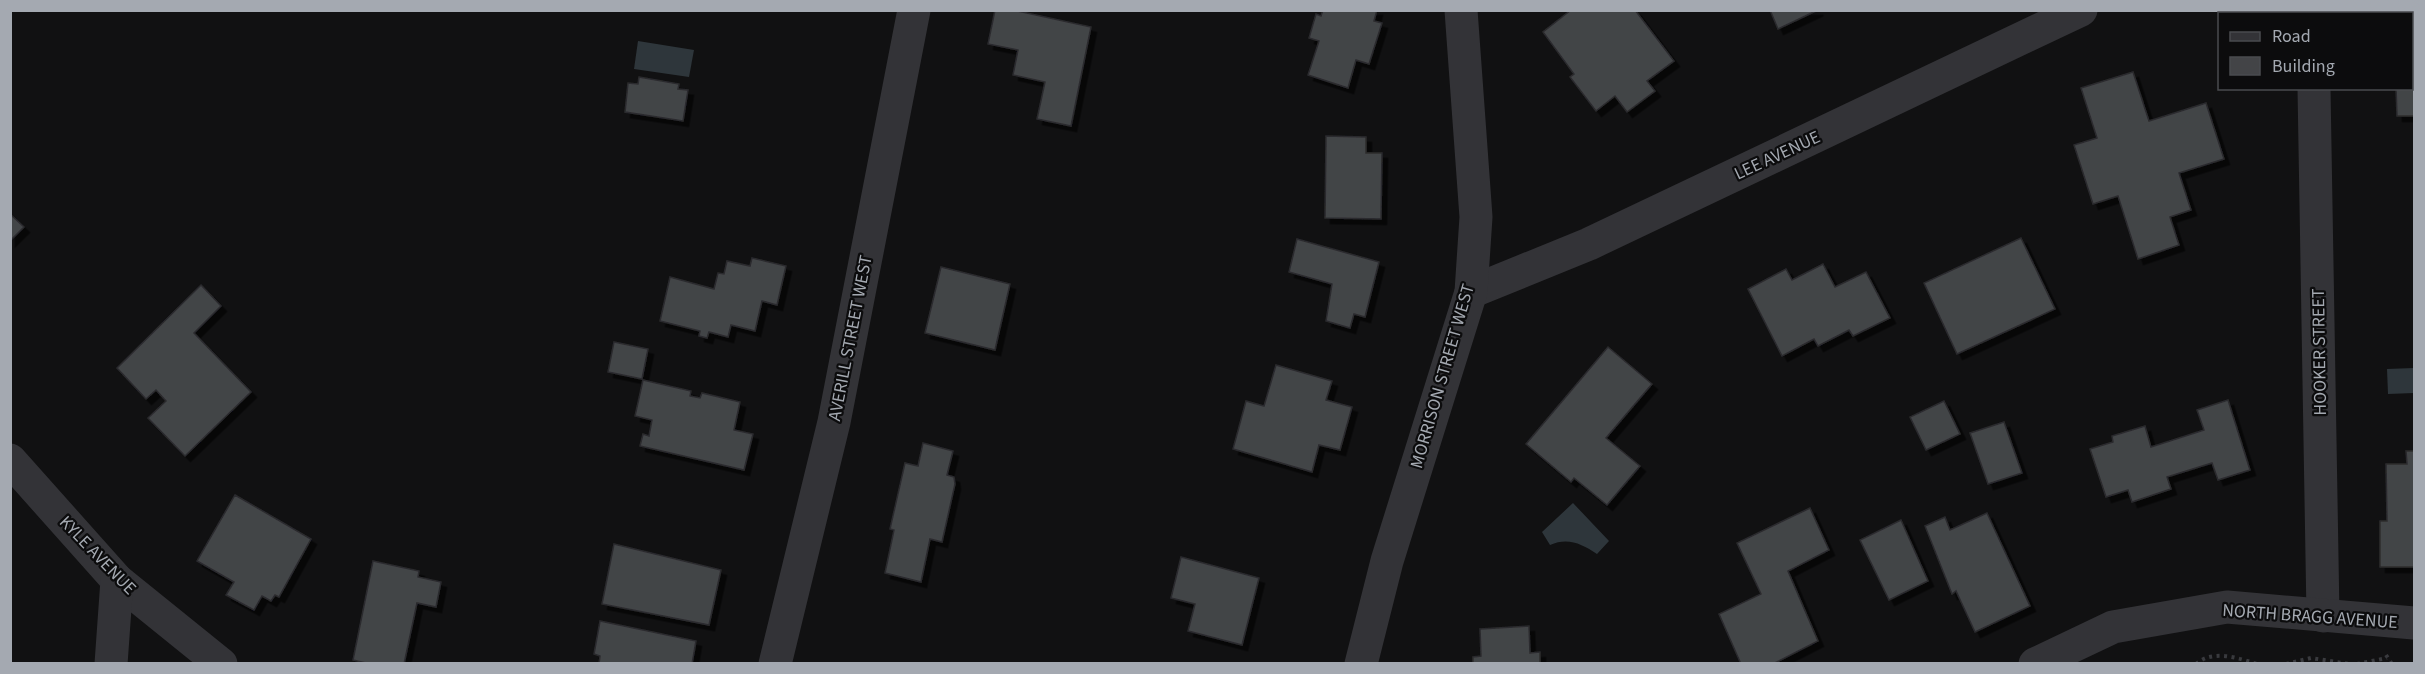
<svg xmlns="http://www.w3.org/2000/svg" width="2425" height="674" viewBox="0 0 2425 674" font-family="'Source Sans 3',sans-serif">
<defs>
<filter id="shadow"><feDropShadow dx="5.5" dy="5.5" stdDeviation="0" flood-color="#0009"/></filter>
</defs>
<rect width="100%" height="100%" fill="#111112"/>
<g fill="#2e363b">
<path d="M638,41L694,50L689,77L634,69Z"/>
<path d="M2414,368V393L2388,394L2387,369Z"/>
<path d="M1573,503L1609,541L1597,554C1582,544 1568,537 1550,545L1542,532Z"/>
</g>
<g fill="#434447" stroke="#2b2b2e" stroke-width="1.5" filter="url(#shadow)">
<path d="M995,10H1013L1091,27L1071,126L1037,119L1045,82L1013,75L1018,50L988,44Z"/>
<path d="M1323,10H1377L1374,21L1382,23L1369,64L1356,60L1348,88L1308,75L1319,41L1309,38L1316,14L1321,16Z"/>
<path d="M1571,10H1635L1674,61L1647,81L1655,91L1627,112L1615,96L1596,111L1570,77L1574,74L1543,32Z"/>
<path d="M1770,10H1818L1778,29Z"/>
<path d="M2401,10H2414V39H2412V14H2401Z"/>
<path d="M2412,65H2414V116H2397L2396,88H2412Z"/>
<path d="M2133,72L2149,121L2206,103L2224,159L2179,173L2191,210L2170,217L2179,245L2138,259L2118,196L2093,204L2074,145L2097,138L2081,88Z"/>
<path d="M639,77L679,84L678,89L688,90L683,121L625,112L628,83L638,84Z"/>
<path d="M1326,136L1366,137V153H1382L1381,219L1325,218Z"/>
<path d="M10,214L24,227L10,241Z"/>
<path d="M2021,238L2055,309L1957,354L1924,283Z"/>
<path d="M1297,239L1379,262L1365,317L1354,314L1350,328L1326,321L1332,284L1289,272Z"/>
<path d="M752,258L786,266L777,305L762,301L755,331L731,325L728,337L709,332L707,338L699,336L700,331L660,321L670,277L714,289L718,273L724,274L727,261L750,266Z"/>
<path d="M1823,264L1835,287L1866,272L1890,318L1853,336L1849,330L1818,346L1814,339L1782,356L1748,289L1786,269L1792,280Z"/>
<path d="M941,267L1010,284L995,350L925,333Z"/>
<path d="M201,285L221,306L194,333L251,392L185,456L148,418L166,401L156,390L146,399L117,368Z"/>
<path d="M614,342L648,349L642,379L608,372Z"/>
<path d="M1608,347L1652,384L1606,438L1640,466L1607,505L1574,478L1571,482L1526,444Z"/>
<path d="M1276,365L1332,381L1326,400L1352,407L1340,450L1319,445L1312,472L1233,449L1246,401L1264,406Z"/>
<path d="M643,380L691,391L690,396L700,398L702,393L740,402L734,430L753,434L744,470L640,446L643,434L649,436L652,420L635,416Z"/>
<path d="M2228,400L2250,470L2218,480L2212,463L2167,477L2171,489L2132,502L2128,490L2106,497L2090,449L2113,442L2112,436L2145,426L2151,447L2204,430L2197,410Z"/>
<path d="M1944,401L1960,434L1926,450L1910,417Z"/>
<path d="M2004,422L2022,473L1988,484L1970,433Z"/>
<path d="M923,443L953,451L947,475L954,477L955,484L942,542L930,539L921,582L885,573L894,530L890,529L905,463L918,466Z"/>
<path d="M2406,451H2414V567H2380V521H2387L2386,464H2407Z"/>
<path d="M235,495L311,539L279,597L275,595L271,601L262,596L254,610L226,595L234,582L197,561Z"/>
<path d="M1810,508L1829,550L1788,571L1818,641L1773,664H1741L1719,614L1761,594L1737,543Z"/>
<path d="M1987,513L2030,606L1975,632L1956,591L1952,594L1925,526L1945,517L1950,530Z"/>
<path d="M1901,520L1928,581L1889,600L1860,540Z"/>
<path d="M614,544L721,570L709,625L602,604Z"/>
<path d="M1181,557L1259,578L1242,645L1188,631L1195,604L1171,598Z"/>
<path d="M373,561L419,571L418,577L441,582L436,607L417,603L404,664H370L353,660Z"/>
<path d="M600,621L696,641L692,664H599L600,656L594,654Z"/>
<path d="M1529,626L1530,653L1540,652V664H1473V657L1481,656L1480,629Z"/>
</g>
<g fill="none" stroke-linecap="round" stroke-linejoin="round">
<g stroke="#393a3e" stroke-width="4" stroke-dasharray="3 4.5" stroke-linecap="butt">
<path d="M2386,655L2392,664"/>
<path d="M2196,664C2213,649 2238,658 2257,664"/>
<path d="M2286,664L2311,658L2349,664"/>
<path d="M2357,664L2387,658"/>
</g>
<g stroke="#333337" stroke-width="33">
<path d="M2312,10L2313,14"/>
<path d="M2314,88L2323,616"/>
<path d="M1471,292L1589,244L2081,10"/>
<path d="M10,460L117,580L221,664"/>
<path d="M111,664L117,580"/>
<path d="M775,664L834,422L914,10"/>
<path d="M1361,664L1387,561L1471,292L1476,217L1461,10"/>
<path d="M2035,664L2113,627L2227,607L2414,623"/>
</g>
</g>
<g text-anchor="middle" stroke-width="4.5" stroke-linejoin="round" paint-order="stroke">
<g font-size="18" fill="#a4a9b1" stroke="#0c0c0d">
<text transform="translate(1777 155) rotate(-25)" y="6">LEE AVENUE</text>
<text transform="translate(850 338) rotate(-79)" y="6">AVERILL STREET WEST</text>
<text transform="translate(2319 352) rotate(-91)" y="6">HOOKER STREET</text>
<text transform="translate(1442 376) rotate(-74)" y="6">MORRISON STREET WEST</text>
<text transform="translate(98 555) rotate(46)" y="6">KYLE AVENUE</text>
<text transform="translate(2310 616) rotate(4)" y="6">NORTH BRAGG AVENUE</text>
</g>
</g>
<rect width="2425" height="674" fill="none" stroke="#a4a9b1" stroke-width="24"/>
<rect x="2218" y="12" width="195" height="78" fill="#0c0c0d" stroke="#494b4f" stroke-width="1.5"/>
<rect x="2230" y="32" width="30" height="9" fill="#333337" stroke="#494b4f" stroke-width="1.5"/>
<text x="2272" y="42" font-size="18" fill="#a4a9b1">Road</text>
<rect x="2230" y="57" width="30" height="18" fill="#434447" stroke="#494b4f" stroke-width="1.5"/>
<text x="2272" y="72" font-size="18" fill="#a4a9b1">Building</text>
</svg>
